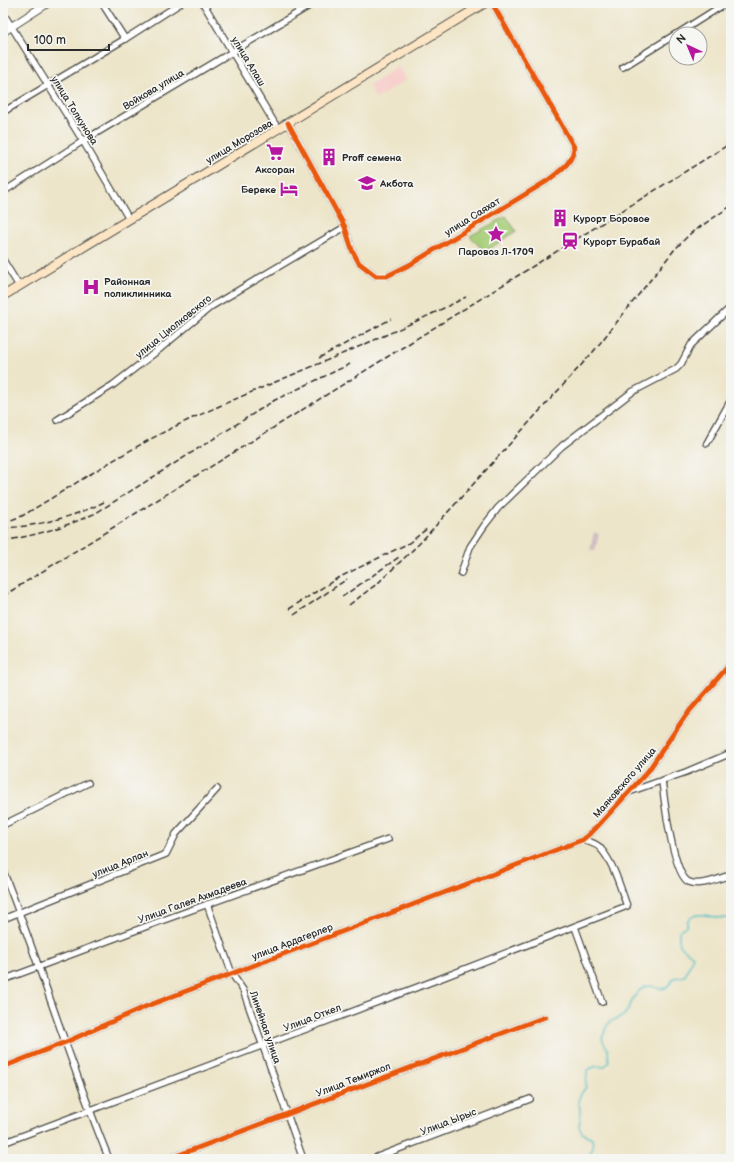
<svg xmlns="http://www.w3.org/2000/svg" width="734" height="1162" viewBox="0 0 734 1162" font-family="'Balsamiq Sans',sans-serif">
<rect width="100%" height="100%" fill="#f6f6f2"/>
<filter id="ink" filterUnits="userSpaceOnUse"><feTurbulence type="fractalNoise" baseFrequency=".025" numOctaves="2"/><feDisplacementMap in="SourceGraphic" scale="8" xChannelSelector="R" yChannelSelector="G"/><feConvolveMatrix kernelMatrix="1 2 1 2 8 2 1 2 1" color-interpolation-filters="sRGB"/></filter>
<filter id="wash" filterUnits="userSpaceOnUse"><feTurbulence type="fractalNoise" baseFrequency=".012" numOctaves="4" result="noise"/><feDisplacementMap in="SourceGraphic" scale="16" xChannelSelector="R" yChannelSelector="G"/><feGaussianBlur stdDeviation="0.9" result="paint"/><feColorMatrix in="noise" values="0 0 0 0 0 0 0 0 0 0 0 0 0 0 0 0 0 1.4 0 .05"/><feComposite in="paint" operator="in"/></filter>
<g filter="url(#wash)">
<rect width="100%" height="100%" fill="#ede5c9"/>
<path fill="#f7d0cd" d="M398,66L406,80L376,99L369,86Z"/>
<path fill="#d2bec3" d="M594,532L599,534L595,551L590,550Z"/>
<path fill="#a7ce79" stroke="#697c52" d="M506,216L516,231L485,252L470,236Z"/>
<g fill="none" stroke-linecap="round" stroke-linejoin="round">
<path stroke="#50bfc6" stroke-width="1.5" d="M588,1159L593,1147L592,1138L582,1133L579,1127L581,1113L578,1101L581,1094L586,1087L587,1070L597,1066L604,1067L609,1062L608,1050L602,1039C604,1034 605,1028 608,1024C611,1019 619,1020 624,1015C631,1008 632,994 643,988C655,980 661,1000 674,978L685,976L693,956L679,945V931L687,925V921C700,907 715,921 731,918"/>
</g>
</g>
<g filter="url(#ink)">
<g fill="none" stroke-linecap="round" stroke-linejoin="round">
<g stroke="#484743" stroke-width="8">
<g id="minor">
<path d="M102,3L125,39"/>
<path d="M203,3L278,129"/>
<path d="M3,13L83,141L129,219"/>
<path d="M677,34L726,3"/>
<path d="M623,67L676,34"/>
<path d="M3,112L125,39L181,3"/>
<path d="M288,123L345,227L352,250L359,263L376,276H387L411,264L547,181C559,171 573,164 574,147L492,3"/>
<path d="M3,192L83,141L314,3"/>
<path d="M3,260L19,286"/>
<path d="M57,420L113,385L161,348L212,306L345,227"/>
<path d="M707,443L731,400"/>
<path d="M461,573L470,547L484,526L498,508L562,446L632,392L676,369L681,364L691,345L731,307"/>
<path d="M662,781C664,798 673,876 689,882C701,887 719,878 731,875"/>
<path d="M629,792L686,772L731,753"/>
<path d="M3,825L88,783"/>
<path d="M3,871C41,966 70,1064 109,1159"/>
<path d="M207,904L232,974L243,990L303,1159"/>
<path d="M3,919L166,854L176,834L217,789"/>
<path d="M575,927L602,1002"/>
<path d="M3,980L158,922L388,839"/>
<path d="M3,1067L66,1042L147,1006L582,840L595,829L648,771L686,715L731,663"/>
<path d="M3,1143L439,979L627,906C620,887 614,864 601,849C597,843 589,842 582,840"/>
<path d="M168,1159L545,1017"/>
<path d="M372,1159L530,1099"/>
</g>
</g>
<g stroke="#484743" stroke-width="9">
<path id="tertiary" d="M3,32L48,3"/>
</g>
<g stroke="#484743" stroke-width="10">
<path id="secondary" d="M3,296L485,3"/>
</g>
<use href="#minor" stroke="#fff" stroke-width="5.5"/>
<use href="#tertiary" stroke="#fff" stroke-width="7"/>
<use href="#secondary" stroke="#fce5c4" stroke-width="8"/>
<g stroke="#2b2b2b" stroke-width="1.5" stroke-dasharray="6 3" stroke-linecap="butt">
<path d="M319,358L391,319"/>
<path d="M3,523L22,516C79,482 135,444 195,417C285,376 378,342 466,297"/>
<path d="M3,528C34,527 77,516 104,502"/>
<path d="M3,541C37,535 65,527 96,513L275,400L350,364"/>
<path d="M3,596L731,143"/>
<path d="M342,597L399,557"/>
<path d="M349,605L378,583L419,544L593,352L675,249L691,233L731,206"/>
<path d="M289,609L336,579L409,543L428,528"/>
<path d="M294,615L347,579"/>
</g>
<g stroke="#f6f6f2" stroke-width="8">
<g id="cycleway">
<path d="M288,123L345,227L352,250L359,263L376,276H387L411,264L547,181C559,171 573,164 574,147L492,3"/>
<path d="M3,1067L66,1042L147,1006L582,840L595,829L648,771L686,715L731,663"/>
<path d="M168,1159L545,1017"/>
</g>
</g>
<use href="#cycleway" stroke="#e8590c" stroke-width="5"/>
</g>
</g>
<defs>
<g id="supermarket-bare" transform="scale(1.38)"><path d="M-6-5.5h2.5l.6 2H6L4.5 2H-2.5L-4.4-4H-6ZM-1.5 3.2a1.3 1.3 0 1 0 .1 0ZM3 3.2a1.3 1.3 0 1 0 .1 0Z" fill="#b5179e" stroke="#f6f6f2" stroke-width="2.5" paint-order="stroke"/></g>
<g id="building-bare" transform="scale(1.38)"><path d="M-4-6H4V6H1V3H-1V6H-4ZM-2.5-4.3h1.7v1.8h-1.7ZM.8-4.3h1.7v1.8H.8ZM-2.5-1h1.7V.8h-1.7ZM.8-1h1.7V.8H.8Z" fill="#b5179e" stroke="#f6f6f2" stroke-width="2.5" paint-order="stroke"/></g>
<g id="school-bare" transform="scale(1.38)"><path d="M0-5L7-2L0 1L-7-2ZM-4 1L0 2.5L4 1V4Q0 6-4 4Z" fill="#b5179e" stroke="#f6f6f2" stroke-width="2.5" paint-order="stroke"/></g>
<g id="hotel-bare" transform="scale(1.38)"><path d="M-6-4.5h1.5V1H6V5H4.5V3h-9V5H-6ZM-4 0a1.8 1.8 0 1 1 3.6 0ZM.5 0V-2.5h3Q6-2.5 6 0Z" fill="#b5179e" stroke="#f6f6f2" stroke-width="2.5" paint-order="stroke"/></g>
<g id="sight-bare" transform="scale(1.38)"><path d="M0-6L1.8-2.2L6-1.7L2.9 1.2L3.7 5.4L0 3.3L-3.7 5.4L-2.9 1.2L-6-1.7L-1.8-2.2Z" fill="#b5179e" stroke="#f6f6f2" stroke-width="2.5" paint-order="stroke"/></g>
<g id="station-bare" transform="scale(1.38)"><path d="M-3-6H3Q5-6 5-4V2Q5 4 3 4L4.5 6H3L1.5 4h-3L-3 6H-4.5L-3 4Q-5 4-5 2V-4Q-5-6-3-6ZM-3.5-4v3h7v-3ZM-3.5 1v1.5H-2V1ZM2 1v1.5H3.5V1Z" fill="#b5179e" stroke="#f6f6f2" stroke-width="2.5" paint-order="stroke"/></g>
<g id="hospital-bare" transform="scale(1.38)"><path d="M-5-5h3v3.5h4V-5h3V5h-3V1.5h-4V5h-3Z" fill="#b5179e" stroke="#f6f6f2" stroke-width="2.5" paint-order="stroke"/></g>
</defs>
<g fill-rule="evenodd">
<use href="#supermarket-bare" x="275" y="152"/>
<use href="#building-bare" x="329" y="157"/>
<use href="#school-bare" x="367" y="183"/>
<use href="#hotel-bare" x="289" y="189"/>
<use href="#building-bare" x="560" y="218"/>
<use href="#sight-bare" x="496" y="234"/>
<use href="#station-bare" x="570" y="241"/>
<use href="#hospital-bare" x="91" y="287"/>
</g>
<g text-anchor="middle" stroke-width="3.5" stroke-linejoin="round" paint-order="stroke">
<g font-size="10" fill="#2b2b2b" stroke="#f6f6f2">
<text transform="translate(249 61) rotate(59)" y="4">улица Алаш</text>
<text transform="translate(153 89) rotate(-31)" y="4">Войкова улица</text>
<text transform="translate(75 110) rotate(58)" y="4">улица Толкунова</text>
<text transform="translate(239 141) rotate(-31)" y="4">улица Морозова</text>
<text transform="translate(472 216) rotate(-32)" y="4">улица Саяхат</text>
<text transform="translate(173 326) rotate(-39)" y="4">улица Циолковского</text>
<text transform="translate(624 782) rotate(-49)" y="4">Маяковского улица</text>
<text transform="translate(120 863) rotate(-22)" y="4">улица Арлан</text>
<text transform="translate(192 900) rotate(-20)" y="4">Улица Галея Ахмадеева</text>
<text transform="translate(292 941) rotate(-21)" y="4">улица Ардагерлер</text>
<text transform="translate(312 1017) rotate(-21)" y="4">Улица Откел</text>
<text transform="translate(266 1027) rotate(71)" y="4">Линейная улица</text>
<text transform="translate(353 1079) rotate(-21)" y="4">Улица Темиржол</text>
<text transform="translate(448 1121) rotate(-21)" y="4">Улица Ырыс</text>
</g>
<g font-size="10" font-weight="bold" fill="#2b2b2b" stroke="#f6f6f2" text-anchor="start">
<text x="342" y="161">Proff семена</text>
<text x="275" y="173" text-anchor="middle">Аксоран</text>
<text x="380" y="187">Акбота</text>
<text x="276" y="193" text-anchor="end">Береке</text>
<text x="573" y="222">Курорт Боровое</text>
<text x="583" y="245">Курорт Бурабай</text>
<text x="496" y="255" text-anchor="middle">Паровоз Л-1709</text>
<text x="104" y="285">Районная<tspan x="104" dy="12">поликлинника</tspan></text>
</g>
</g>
<rect width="734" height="1162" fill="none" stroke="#f6f6f2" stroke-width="16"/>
<g transform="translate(688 46) rotate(316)"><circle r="19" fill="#f6f6f2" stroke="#a5a5a2"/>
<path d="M0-3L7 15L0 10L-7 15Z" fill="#b5179e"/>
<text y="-6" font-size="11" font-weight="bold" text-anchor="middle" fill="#2b2b2b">N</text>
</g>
<path d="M28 44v6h81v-6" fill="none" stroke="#2b2b2b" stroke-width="2"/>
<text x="34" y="44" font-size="12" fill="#2b2b2b" stroke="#f6f6f2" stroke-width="3" paint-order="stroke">100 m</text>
</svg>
